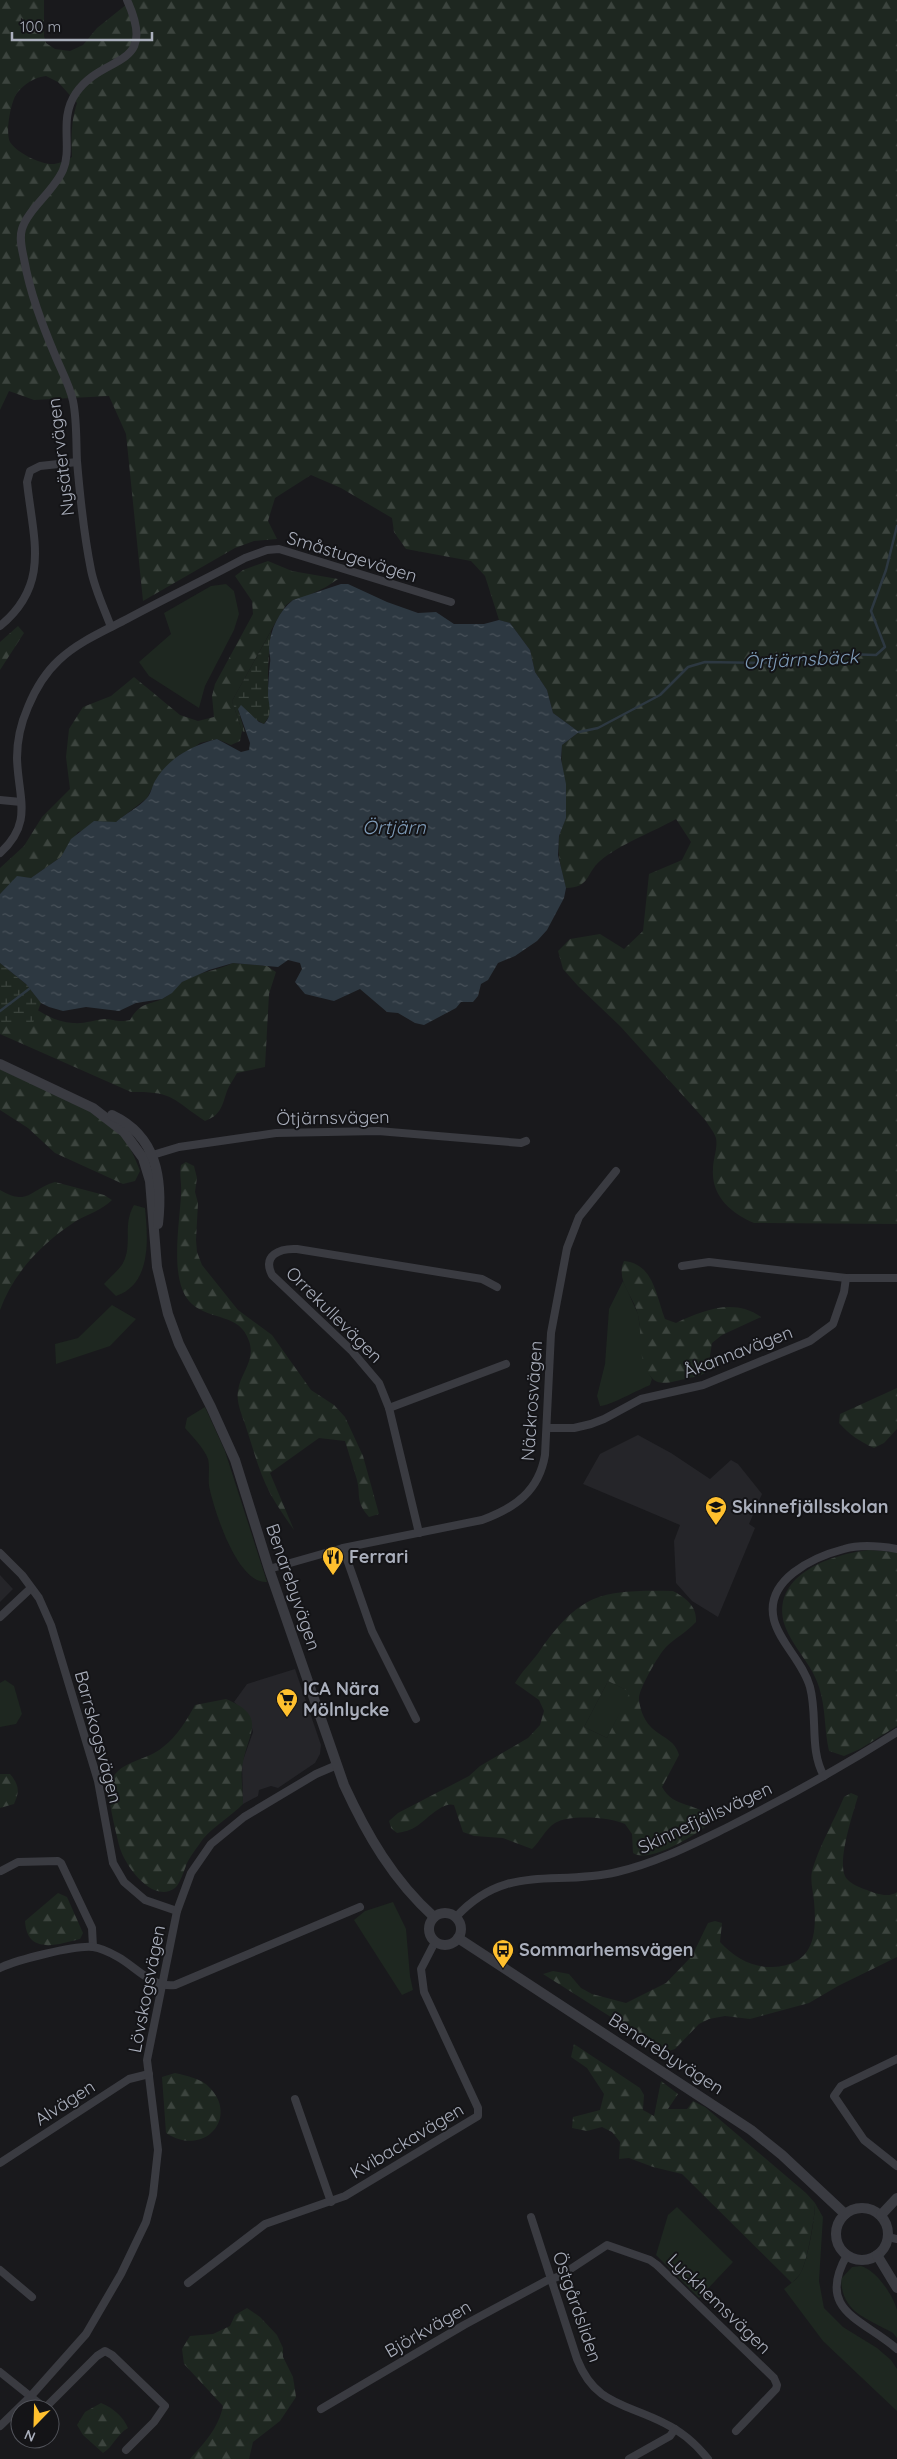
<svg xmlns="http://www.w3.org/2000/svg" width="897" height="2459" viewBox="0 0 897 2459" font-family="Quicksand,sans-serif">
<defs>
<pattern id="forest-firs" width="22" height="20" patternUnits="userSpaceOnUse" patternTransform="scale(1.25)"><rect width="22" height="20" fill="#1e2720"/><path d="M5 1l3.5 6h-7zM16 11l3.5 6h-7z" fill="#3c443e"/></pattern>
<pattern id="wetland-marsh" width="20" height="14" patternUnits="userSpaceOnUse" patternTransform="scale(1.25)"><rect width="20" height="14" fill="#1e2720"/><path d="M1 5h8M5 5V1M11 12h8M15 12V8" fill="none" stroke="#3c443e"/></pattern>
<pattern id="water-ripples" width="26" height="14" patternUnits="userSpaceOnUse" patternTransform="scale(1.25)"><rect width="26" height="14" fill="#2d3841"/><path d="M2 4q2-2 4 0t4 0M15 11q2-2 4 0t4 0" fill="none" stroke="#49525a"/></pattern>
</defs>
<rect width="100%" height="100%" fill="#19191c"/>
<g fill="#252529">
<path d="M638,1435L671,1453L710,1479L731,1460L738,1464L762,1494L749,1524L755,1528L718,1617L692,1601L676,1583L674,1541L680,1525L583,1484L600,1454Z"/>
<path d="M0,1575L13,1589L0,1602Z"/>
<path d="M295,1669L321,1745L320,1754L315,1763L278,1788L271,1786L259,1790L258,1796L243,1804L242,1763L253,1732L249,1716L234,1702L247,1684Z"/>
</g>
<g fill="#1e2720">
<path d="M226,584L234,591L239,614L234,630L205,686L199,708L149,676L139,662L171,634L164,613L211,586Z"/>
<path d="M134,1205L145,1208C148,1238 152,1284 116,1296L104,1284C110,1277 119,1270 123,1263C133,1244 122,1225 134,1205Z"/>
<path d="M623,1281L638,1314L646,1368L652,1379L650,1385C640,1389 607,1407 600,1406L597,1396L605,1364L609,1309Z"/>
<path d="M112,1305L136,1319L110,1346L56,1364L55,1344L78,1338Z"/>
<path d="M205,1407L225,1451L267,1582C237,1584 214,1510 209,1486C208,1477 210,1467 208,1459C204,1448 192,1436 185,1428L187,1418Z"/>
<path d="M5,1680L14,1686L22,1714L16,1724L0,1727V1683Z"/>
<path d="M608,1681L631,1692L607,1738L584,1727Z"/>
<path d="M393,1902L406,1929L410,1976L413,1990L402,1995L354,1920L365,1911Z"/>
<path d="M815,2203L823,2217L819,2281L824,2308L843,2327L877,2348L891,2360L897,2369V2411L823,2341L784,2289C790,2284 798,2279 801,2272C808,2259 815,2218 815,2203Z"/>
<path d="M677,2207L733,2262L699,2298L656,2255L668,2215Z"/>
<path d="M861,2266C876,2270 893,2295 897,2310C897,2318 897,2330 897,2338L893,2333C867,2318 842,2313 841,2279L852,2267Z"/>
</g>
<g fill="url(#forest-firs)" fill-rule="evenodd">
<path d="M0,0H44V36L46,43L55,49L70,51L83,45L97,28L132,0H897V1224L754,1223C731,1213 711,1196 713,1169C713,1159 718,1148 716,1138C714,1132 709,1126 706,1121L620,1026L578,986L563,969L558,951L570,939L600,934L624,949L643,931L649,874L682,860L691,842L676,819C653,832 620,844 600,861C586,873 590,888 566,888C562,872 557,855 559,838C560,830 565,823 566,815C566,792 560,768 562,745L579,732L553,713L547,690L535,672L530,650L510,623L499,620L485,576L471,561L406,549L394,532L392,518L341,488L311,475L275,498L268,521L277,539L254,541L235,548L143,601L126,434L109,396L34,400L9,391L0,410ZM46,76L58,82L77,103C71,122 71,138 72,157C67,160 60,163 54,164C41,165 17,153 10,142C5,132 11,101 17,93C24,84 35,77 46,76Z"/>
<path d="M268,561L292,571L338,579L326,587L305,597L293,600L286,605L278,618L232,701L242,731L240,741L231,745L217,739L200,743L192,749L179,755L156,780L147,798L116,822L78,832L61,857L31,878L17,877L0,894V868L24,846L42,817L70,789L66,757L69,729L83,707L111,696L134,677L180,715L198,721L214,717L212,696L215,684L253,614L252,601L235,576L243,570Z"/>
<path d="M18,626L24,633L0,670V642Z"/>
<path d="M233,963L267,966L276,972L269,994L265,1067L237,1073C234,1079 229,1085 227,1091C222,1106 221,1115 205,1121C172,1099 173,1091 131,1092L0,1034V977C21,997 43,1021 73,1023C84,1024 94,1020 104,1019C114,1019 118,1023 130,1020C141,1001 148,1006 164,998C172,994 175,987 182,982C197,972 216,971 233,963Z"/>
<path d="M0,1069C27,1082 100,1111 117,1130C128,1142 135,1157 140,1171L135,1181L123,1184L55,1153L28,1128L0,1110Z"/>
<path d="M186,1162L194,1166L197,1178L195,1192L198,1203L196,1240L197,1252L202,1265L238,1310L272,1335L311,1390L334,1405L345,1417L363,1456L379,1514L369,1517C355,1501 361,1496 357,1480C353,1467 349,1454 345,1441L319,1438L270,1473L294,1530C286,1519 278,1507 271,1495C259,1473 253,1448 245,1424C242,1415 236,1402 238,1391C240,1373 256,1361 249,1341C240,1313 211,1321 192,1304C168,1283 180,1223 181,1194C182,1184 179,1175 181,1165Z"/>
<path d="M55,1182L104,1195L112,1200C102,1210 88,1214 76,1221C42,1243 14,1272 0,1310V1190C29,1207 30,1189 55,1182Z"/>
<path d="M624,1261C654,1264 656,1296 665,1319L676,1323C704,1310 734,1298 761,1317L722,1335L712,1343L710,1356L713,1364C706,1376 698,1376 685,1379C675,1381 659,1387 652,1378C636,1360 643,1336 638,1315C634,1296 615,1281 624,1261Z"/>
<path d="M897,1388V1429L884,1443L874,1448C860,1442 849,1434 839,1423L840,1414Z"/>
<path d="M868,1550L897,1552V1726L860,1749L844,1756L829,1751C824,1730 826,1708 819,1687C812,1664 793,1648 785,1626C769,1576 829,1555 868,1550Z"/>
<path d="M673,1591C686,1598 697,1606 696,1622C687,1632 675,1638 666,1647C659,1654 639,1689 639,1698C639,1707 644,1720 650,1726C661,1738 675,1739 679,1755L662,1787C674,1809 698,1802 710,1818L708,1825C693,1836 650,1864 633,1853L632,1834L625,1824C611,1817 569,1814 555,1823C544,1830 541,1841 532,1849L503,1838L474,1836L463,1832L454,1805C443,1801 426,1820 417,1826C411,1830 404,1832 397,1833L391,1828L389,1821L398,1813L469,1776L480,1766L528,1738L540,1725L544,1711L539,1700L515,1683C522,1671 531,1663 539,1652C581,1592 602,1590 673,1591ZM608,1681L630,1692L607,1738L584,1727Z"/>
<path d="M226,1699C267,1716 249,1731 243,1762C240,1775 243,1790 243,1804C231,1816 214,1826 203,1839C198,1846 192,1854 188,1861C184,1869 181,1883 175,1888C152,1905 123,1863 119,1845C116,1831 105,1793 111,1781C120,1760 147,1761 163,1747C178,1735 186,1721 195,1705Z"/>
<path d="M0,1774H10C19,1785 20,1791 14,1804L0,1808Z"/>
<path d="M851,1793L858,1796C853,1814 835,1866 847,1879C851,1884 861,1888 867,1890C876,1894 889,1898 897,1892V1957L838,1986L809,2003L750,2019L725,2016L709,2019L699,2024L675,2049L666,2052L543,1974L553,1971L569,1974L581,1988L592,1994L626,2003L666,1983L692,1956L708,1923L715,1921L722,1923L720,1942C734,1957 752,1968 773,1967C814,1965 817,1935 814,1901C813,1891 810,1881 812,1871C819,1846 834,1821 844,1797Z"/>
<path d="M58,1893L67,1897L83,1933L80,1939C57,1945 27,1955 25,1921Z"/>
<path d="M574,2044L640,2088L644,2095L643,2110L654,2116L661,2081L678,2094L668,2109H687L693,2101L705,2107L806,2193L815,2203C815,2216 807,2264 800,2274C798,2277 794,2280 792,2283L682,2174L653,2167L629,2158L619,2159L620,2142L612,2132L602,2127L587,2131L572,2128L573,2117L600,2110L604,2094L587,2068L571,2057Z"/>
<path d="M175,2073C187,2076 201,2078 210,2088C239,2118 204,2158 166,2133L162,2077Z"/>
<path d="M247,2308L260,2317L277,2335L283,2348V2357L293,2377L296,2397L280,2421L253,2442L249,2459H190C205,2442 218,2429 223,2406L184,2364L182,2349L190,2336L213,2334L230,2326L235,2315Z"/>
<path d="M101,2403C113,2408 123,2416 128,2428C116,2435 114,2446 103,2453L83,2435L77,2425L85,2412Z"/>
</g>
<g fill="url(#wetland-marsh)">
<path d="M271,631C268,658 266,686 271,713L264,724L238,710L245,732L242,731L232,701Z"/>
<path d="M0,963L27,985L41,1003L33,1023L0,1025Z"/>
</g>
<path fill="url(#water-ripples)" d="M341,584H348L387,602L418,613L436,612L454,624H484L499,620L510,623L530,650L535,672L547,690L553,713L579,732L562,745L561,759L566,784V818L559,836L558,855L566,888L564,898L547,930L537,941L515,956L498,963L488,980L481,984L478,996L473,1002H461L456,1008L424,1025L415,1023L398,1013L387,1012L360,989L334,1001L305,994L295,982L302,969L300,963L288,960L278,967L233,963L209,970L182,982L172,993L162,999L136,1003L119,1011L86,1007L63,1011L49,1007L41,1003L26,984L0,963V894L17,876L31,878L61,857L71,839L94,821L116,822C125,814 139,807 147,798C151,794 152,786 155,781C168,758 193,745 217,739L241,752L249,750L250,743L238,709L241,705L259,722L264,724C273,714 269,707 268,695C268,684 269,674 270,663C271,658 269,653 269,648C270,630 279,611 293,600Z"/>
<g fill="none" stroke-linecap="round" stroke-linejoin="round">
<g stroke="#2d3841" stroke-width="2.5">
<path d="M579,732L598,728L660,695L688,667L705,662L771,663L790,656L810,662L844,654L876,655L885,647L871,611L886,570L897,526"/>
<path d="M0,1011L29,989"/>
</g>
<g stroke="#3a3b41" stroke-width="8">
<path d="M0,626C51,584 33,539 27,482L30,471L40,466L77,462"/>
<path d="M111,627C104,608 95,590 91,570C84,535 80,497 77,461C76,442 77,420 73,401C70,386 61,370 55,355C42,324 30,293 24,259C22,249 19,239 22,229C28,209 54,191 63,170C73,147 58,119 76,93C103,53 159,70 127,0"/>
<path d="M0,800L21,802"/>
<path d="M0,853C34,822 18,798 17,758C17,741 21,723 28,707C35,690 46,672 59,660C78,642 104,631 127,619C166,598 206,579 245,558L267,550L279,549L451,602"/>
<path d="M146,1157L179,1147L276,1133L378,1131L521,1143L526,1141"/>
<path d="M682,1266L709,1262L846,1278H897"/>
<path d="M389,1408L506,1364"/>
<path d="M547,1428H574L591,1424L604,1419L641,1399L703,1385L810,1341L833,1324L844,1292L846,1278"/>
<path d="M419,1533L389,1408L379,1383L351,1350L272,1275C262,1255 280,1248 297,1249L482,1279L497,1287"/>
<path d="M343,1548L372,1631L416,1719"/>
<path d="M0,1553L22,1575L39,1598L51,1625L98,1781L113,1863L124,1882L145,1900L177,1911"/>
<path d="M269,1569L343,1548L482,1520C515,1508 539,1491 545,1455L551,1333L567,1248L579,1217L616,1171"/>
<path d="M0,1617L30,1589"/>
<path d="M824,1776C809,1750 818,1717 810,1687C803,1662 780,1643 774,1620C764,1580 813,1557 844,1549C861,1544 880,1546 897,1549"/>
<path d="M1,1871L18,1862L58,1861L61,1863L92,1928L93,1947"/>
<path d="M456,1917C507,1862 554,1887 617,1872C656,1863 691,1845 726,1828C784,1799 842,1767 897,1732"/>
<path d="M0,1968C16,1960 75,1945 93,1947C101,1948 111,1953 118,1957C136,1967 152,1988 175,1985L360,1907"/>
<path d="M897,2059L841,2086L834,2096L864,2140L897,2166"/>
<path d="M295,2099L331,2202"/>
<path d="M0,2163L129,2079L149,2074"/>
<path d="M531,2217L577,2359C595,2405 625,2403 664,2423C681,2431 696,2444 708,2459"/>
<path d="M888,2237L897,2239"/>
<path d="M847,2255C815,2311 863,2319 897,2349"/>
<path d="M0,2270L32,2297"/>
<path d="M188,2283L265,2224L345,2196L478,2116V2108L424,1992L421,1969L435,1942"/>
<path d="M0,2372L45,2408L97,2356L105,2351L112,2355L165,2406L154,2422L126,2450"/>
<path d="M321,2409L464,2325L546,2281L560,2276L607,2245L650,2260L657,2265L774,2378L777,2385L776,2389L736,2431"/>
<path d="M0,2426L30,2397L86,2334L121,2274L146,2222L153,2195L158,2150L147,2060L177,1911L191,1873L211,1844L244,1817L316,1774L337,1765"/>
<path d="M629,2459L670,2436L675,2429"/>
</g>
<g stroke="#3a3b41" stroke-width="10">
<path d="M0,1064L93,1108L124,1132L143,1158L150,1181L157,1267L168,1314L179,1344L211,1407L235,1460L269,1569L344,1785C367,1835 393,1880 434,1917"/>
<path d="M112,1115C157,1136 163,1179 158,1224"/>
<circle cx="445" cy="1929" r="16"/>
<path d="M458,1938L751,2130L782,2155L845,2214"/>
<circle cx="862" cy="2234" r="26"/>
<path d="M881,2215L897,2198"/>
<path d="M877,2255L897,2288"/>
</g>
</g>
<defs>
<g id="school-pin" transform="scale(1.125)"><path d="M0 17L-7.5 6A9.5 9.5 0 1 1 7.5 6Z" fill="#ffc02e" stroke="#141417"/><path d="M0-5L7-2L0 1L-7-2ZM-4 1L0 2.5L4 1V4Q0 6-4 4Z" fill="#111"/></g>
<g id="restaurant-pin" transform="scale(1.125)"><path d="M0 17L-7.5 6A9.5 9.5 0 1 1 7.5 6Z" fill="#ffc02e" stroke="#141417"/><path d="M-5-6h1v4h1v-4h1v4h1v-4h1v5L-1.5 .5V6h-2V.5L-5-1ZM5-6V6H3V1.5H1.5Q1.5-4 5-6Z" fill="#111"/></g>
<g id="supermarket-pin" transform="scale(1.125)"><path d="M0 17L-7.5 6A9.5 9.5 0 1 1 7.5 6Z" fill="#ffc02e" stroke="#141417"/><path d="M-6-5.5h2.5l.6 2H6L4.5 2H-2.5L-4.4-4H-6ZM-1.5 3.2a1.3 1.3 0 1 0 .1 0ZM3 3.2a1.3 1.3 0 1 0 .1 0Z" fill="#111"/></g>
<g id="bus-pin" transform="scale(1.125)"><path d="M0 17L-7.5 6A9.5 9.5 0 1 1 7.5 6Z" fill="#ffc02e" stroke="#141417"/><path d="M-5-6H5V4H4V6H2V4H-2V6H-4V4H-5ZM-3.5-4V0h7V-4ZM-3.5 1.2v1.5H-2V1.2ZM2 1.2v1.5H3.5V1.2Z" fill="#111"/></g>
</defs>
<g fill-rule="evenodd">
<use href="#school-pin" x="716" y="1507"/>
<use href="#restaurant-pin" x="333" y="1557"/>
<use href="#supermarket-pin" x="287" y="1699"/>
<use href="#bus-pin" x="503" y="1950"/>
</g>
<g text-anchor="middle" stroke-width="4" stroke-linejoin="round" paint-order="stroke">
<g font-size="18" fill="#aaafbc" stroke="#141417">
<text transform="translate(61 457) rotate(-97)" y="6">Nysätervägen</text>
<text transform="translate(352 557) rotate(17)" y="6">Småstugevägen</text>
<text transform="translate(333 1118) rotate(-1)" y="6">Ötjärnsvägen</text>
<text transform="translate(334 1315) rotate(45)" y="6">Orrekullevägen</text>
<text transform="translate(738 1352) rotate(-21)" y="6">Åkannavägen</text>
<text transform="translate(532 1401) rotate(-86)" y="6">Näckrosvägen</text>
<text transform="translate(293 1587) rotate(71)" y="6">Benarebyvägen</text>
<text transform="translate(98 1737) rotate(75)" y="6">Barrskogsvägen</text>
<text transform="translate(705 1818) rotate(-25)" y="6">Skinnefjällsvägen</text>
<text transform="translate(147 1989) rotate(-79)" y="6">Lövskogsvägen</text>
<text transform="translate(666 2054) rotate(33)" y="6">Benarebyvägen</text>
<text transform="translate(65 2103) rotate(-33)" y="6">Alvägen</text>
<text transform="translate(407 2141) rotate(-31)" y="6">Kvibackavägen</text>
<text transform="translate(719 2304) rotate(44)" y="6">Lyckhemsvägen</text>
<text transform="translate(577 2307) rotate(71)" y="6">Östgårdsliden</text>
<text transform="translate(428 2329) rotate(-30)" y="6">Björkvägen</text>
</g>
<g font-size="18" font-weight="bold" fill="#aaafbc" stroke="#141417" text-anchor="start">
<text x="732" y="1513">Skinnefjällsskolan</text>
<text x="349" y="1563">Ferrari</text>
<text x="303" y="1695">ICA Nära<tspan x="303" dy="21">Mölnlycke</tspan></text>
<text x="519" y="1956">Sommarhemsvägen</text>
</g>
<g font-size="19" font-style="italic" fill="#7f9cb9" stroke="#141417">
<text transform="translate(801 659) rotate(-3)" y="7">Örtjärnsbäck</text>
<text x="394" y="834">Örtjärn</text>
</g>
</g>
<g transform="translate(35 2424) rotate(203)"><circle r="24" fill="#141417" stroke="#505259"/>
<path d="M0-4L9 19L0 12L-9 19Z" fill="#ffc02e"/>
<text y="-8" font-size="14" font-weight="bold" text-anchor="middle" fill="#aaafbc">N</text>
</g>
<path d="M12 32v8h140v-8" fill="none" stroke="#aaafbc" stroke-width="2.5"/>
<text x="20" y="32" font-size="15" fill="#aaafbc" stroke="#141417" stroke-width="4" paint-order="stroke">100 m</text>
</svg>
